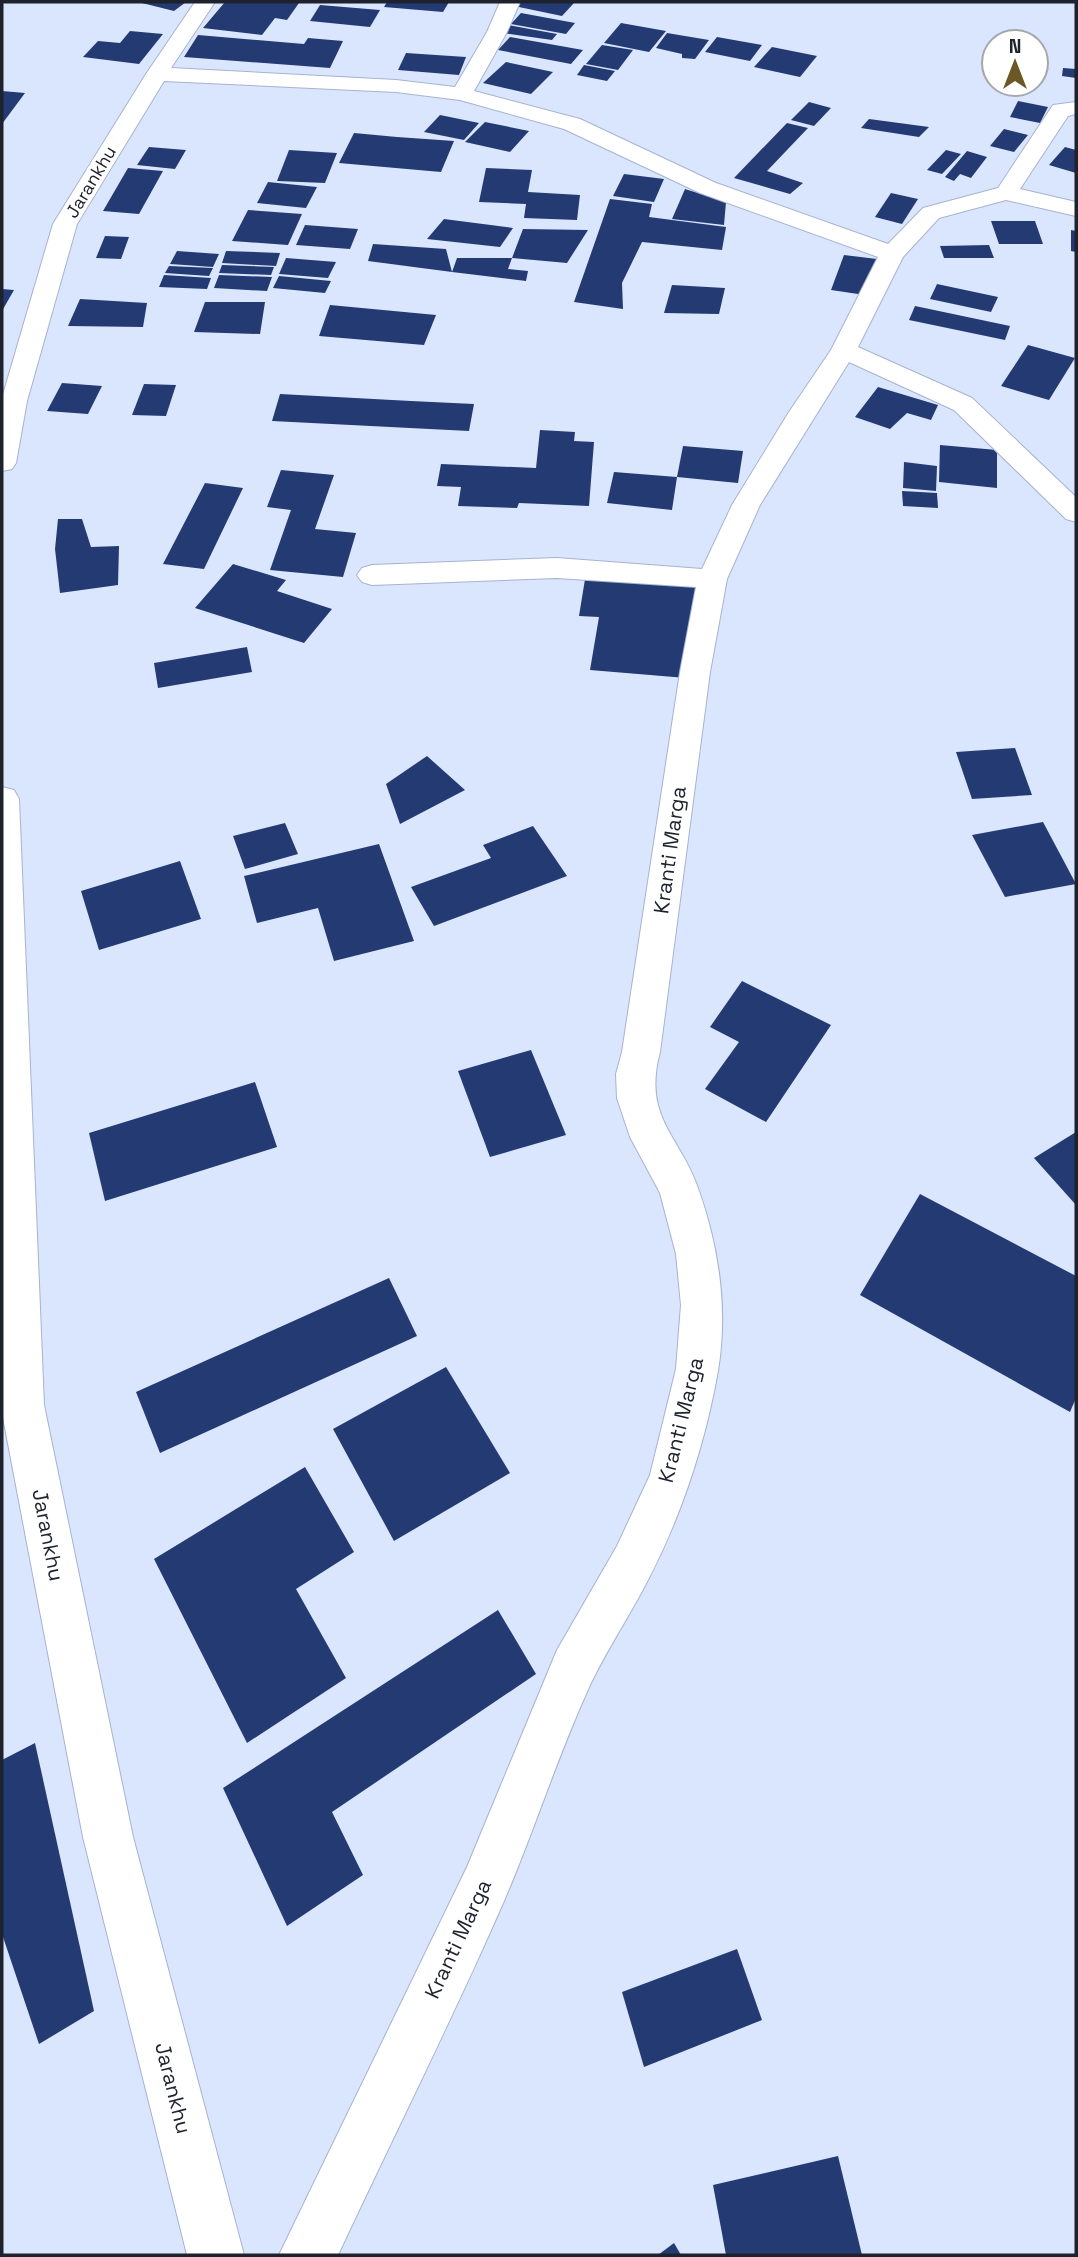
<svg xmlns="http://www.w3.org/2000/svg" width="1078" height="2257" viewBox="0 0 1078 2257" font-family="'Space Grotesk',sans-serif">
<rect width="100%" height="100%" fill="#dae6fe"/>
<g fill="#243a72">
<path d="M138,2H186L174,11Z"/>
<path d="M225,2H289L299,3L287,20L275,18L262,35L203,28Z"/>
<path d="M387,2H449L443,12L384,7Z"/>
<path d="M518,2H567L574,3L562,16L514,6Z"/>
<path d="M320,5L380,10L370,27L310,21Z"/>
<path d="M521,13L575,23L566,34L511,24Z"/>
<path d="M621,23L666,31L649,52L604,43Z"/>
<path d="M508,25L557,34L552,40L502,33Z"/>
<path d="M130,31L163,34L139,64L83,57L98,41L120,43Z"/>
<path d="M667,33L709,40L695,59L682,58V54L656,48Z"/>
<path d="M198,35L304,44L308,38L343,41L330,68L184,57Z"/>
<path d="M510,37L583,50L571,64L498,50Z"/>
<path d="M717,37L762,45L750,61L705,52Z"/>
<path d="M602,45L633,50L618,70L586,64Z"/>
<path d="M772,47L817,56L800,77L754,67Z"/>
<path d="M406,53L466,57L459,75L398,70Z"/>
<path d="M506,62L553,72L531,94L483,83Z"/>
<path d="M584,65L615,71L607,81L577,75Z"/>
<path d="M1063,68L1076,69V78L1062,76Z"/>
<path d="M2,91L25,93L2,124Z"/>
<path d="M1018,101L1048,107L1040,123L1010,117Z"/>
<path d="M809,102L831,108L814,126L791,120Z"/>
<path d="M440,115L479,123L464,140L424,132Z"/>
<path d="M869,119L929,127L919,137L861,128Z"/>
<path d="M485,122L529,131L510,152L465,142Z"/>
<path d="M787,123L808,128L767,171L803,183L790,194L734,178Z"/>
<path d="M1004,129L1028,135L1014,152L990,146Z"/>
<path d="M354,133L397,137L454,141L441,172L339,163Z"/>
<path d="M149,147L186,150L175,169L137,165Z"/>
<path d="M1065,147L1076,150V173L1049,165Z"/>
<path d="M289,150L337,153L325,183L277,181Z"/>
<path d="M946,150L961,154L942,174L927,170Z"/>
<path d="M967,151L987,157L971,178L960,174L954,181L945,177Z"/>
<path d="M128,168L163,171L139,214L103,211Z"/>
<path d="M486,168L532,170L528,192L580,195L577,220L524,218L526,204L479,202Z"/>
<path d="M624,174L664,179L654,202L613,196Z"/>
<path d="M268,182L317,187L306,208L257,203Z"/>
<path d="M685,189L726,202L724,225L672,219Z"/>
<path d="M891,193L918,199L902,224L875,217Z"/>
<path d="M610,199L652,204L649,217L726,227L722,250L642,242L622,283L623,309L574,302Z"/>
<path d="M248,210L302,214L288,245L232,241Z"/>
<path d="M444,219L513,228L500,247L427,239Z"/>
<path d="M991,221H1035L1043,244H999Z"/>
<path d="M305,225L358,229L350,249L296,245Z"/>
<path d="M523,229L588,230L567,263L512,258L508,269L528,271L526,281L452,272L457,258H512Z"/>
<path d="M1071,230L1076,231V252L1071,251Z"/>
<path d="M105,236L129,237L121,259L96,258Z"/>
<path d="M373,244L446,249L452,272L368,261Z"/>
<path d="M989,245L994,258H944L940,246Z"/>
<path d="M177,251L219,254L213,267L170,264Z"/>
<path d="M226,251L280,253L276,266L222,263Z"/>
<path d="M844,255L877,259L865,295L831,290Z"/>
<path d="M286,258L336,262L328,278L279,274Z"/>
<path d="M222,265L274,267L271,275L219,273Z"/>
<path d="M169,266L213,268L209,276L165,273Z"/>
<path d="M164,275L211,278L207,289L159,287Z"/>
<path d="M219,275L272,277L267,291L214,288Z"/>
<path d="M279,276L331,281L325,293L273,288Z"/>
<path d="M937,284L998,297L991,312L930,299Z"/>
<path d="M672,285L725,288L719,314L664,313Z"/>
<path d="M2,289L14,290L2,311Z"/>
<path d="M80,299L147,303L143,327L68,326Z"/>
<path d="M205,302H265L260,334L194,332Z"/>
<path d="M330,305L436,315L424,345L319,336Z"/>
<path d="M915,306L1010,326L1005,340L909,320Z"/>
<path d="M1028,345L1075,358L1049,400L1001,386Z"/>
<path d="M62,383L102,386L88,414L47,411Z"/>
<path d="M144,384L176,385L166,416L132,415Z"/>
<path d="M878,387L938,405L931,420L907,413L890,429L855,417Z"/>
<path d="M280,394L411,401L474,404L469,431L272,421Z"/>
<path d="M540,430L575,432L574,441L594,442L589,506L519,503L517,508L458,506L461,487L437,486L441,464L536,468Z"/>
<path d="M940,445L997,450V488L939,482Z"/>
<path d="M683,446L743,451L738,483L677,477Z"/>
<path d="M904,462L937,466L936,491L903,488Z"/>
<path d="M281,470L334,475L315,529L356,533L343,577L270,570L291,510L267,507Z"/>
<path d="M614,472L677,477L672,510L607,503Z"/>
<path d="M205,483L243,488L204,569L163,564Z"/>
<path d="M902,491L937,493L938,508L903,506Z"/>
<path d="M58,519H82L91,547L119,546L118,585L60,593L55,549Z"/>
<path d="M233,564L286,580L277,591L332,609L304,643L195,608Z"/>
<path d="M586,573L696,583L686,678L590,670L599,617L579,616Z"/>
<path d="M247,647L252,672L158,688L154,663Z"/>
<path d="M1015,748L1032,795L972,799L956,752Z"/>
<path d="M427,756L465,790L400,824L386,784Z"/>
<path d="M1043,822L1076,884L1005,897L972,835Z"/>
<path d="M285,823L298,854L245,869L233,836Z"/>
<path d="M533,826L567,876L434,926L411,887L491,858L483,845Z"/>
<path d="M379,844L414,941L334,961L318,908L257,923L244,876Z"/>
<path d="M180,861L201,919L99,950L81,891Z"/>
<path d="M742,981L831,1025L766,1122L705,1089L739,1042L710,1027Z"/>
<path d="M531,1050L566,1135L490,1157L458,1071Z"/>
<path d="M255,1082L277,1147L105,1201L89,1133Z"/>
<path d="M1076,1132V1205L1034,1158Z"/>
<path d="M920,1194L1076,1276V1398L1070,1412L860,1295Z"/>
<path d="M389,1278L417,1336L160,1453L136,1392Z"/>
<path d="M446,1367L510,1473L394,1541L333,1429Z"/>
<path d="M305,1467L354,1552L296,1589L346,1678L247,1743L154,1559Z"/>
<path d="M498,1610L536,1674L332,1812L363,1875L287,1926L223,1788Z"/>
<path d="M35,1743L94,2011L39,2044L2,1934V1760Z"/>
<path d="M737,1949L762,2020L644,2067L622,1992Z"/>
<path d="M838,2156L862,2255H726L713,2185Z"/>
<path d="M674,2243L681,2255H658Z"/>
</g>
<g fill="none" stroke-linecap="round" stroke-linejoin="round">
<g stroke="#a6b3d1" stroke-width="2">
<g id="minor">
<path d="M195,2H215L171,68L396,80L455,87L487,32L500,2H520L507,32L474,91L580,119L716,183L888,244L923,208L998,188L1053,105L1076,102V114L1068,116L1020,189L1076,202V216L1006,200L939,218L903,257L858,347L972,398L1076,497V522L1066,519L954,410L849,362L760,505L727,579L710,672L660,1052C642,1119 681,1136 699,1191C719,1248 728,1310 718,1371C705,1444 682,1514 648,1580C630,1615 608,1648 591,1683C558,1754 535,1829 504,1901C452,2020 393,2137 338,2255H279L467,1867L557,1650L617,1546L650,1475L676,1369L681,1305L676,1254L660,1193L630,1137L617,1098L616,1074L622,1052L680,672L696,587L557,578L372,585L362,582L357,575L362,568L372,565L557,558L702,569L732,505L789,412L831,350L878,257L700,193L564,129L460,100L396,92L164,81L77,224L27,401L16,463L12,469L2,471V398L53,224L146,74Z"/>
<path d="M2,787L14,790L19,799L44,1405L133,1837L244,2255H187L83,1837L2,1412Z"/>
</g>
</g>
<use href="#minor" fill="#fff" fill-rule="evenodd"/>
</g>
<g text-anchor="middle" stroke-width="7" stroke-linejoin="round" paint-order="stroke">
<g font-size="18" fill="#1d222d" stroke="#fff">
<text transform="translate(91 182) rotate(-59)" y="6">Jarankhu</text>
</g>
<g font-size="21" fill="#1d222d" stroke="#fff">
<text transform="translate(670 850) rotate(-82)" y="7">Kranti Marga</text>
<text transform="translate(681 1420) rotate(-76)" y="7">Kranti Marga</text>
<text transform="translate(48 1535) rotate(79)" y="7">Jarankhu</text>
<text transform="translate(458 1939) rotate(-65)" y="7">Kranti Marga</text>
<text transform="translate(173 2088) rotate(76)" y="7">Jarankhu</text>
</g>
</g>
<rect width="1078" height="2257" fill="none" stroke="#1d222d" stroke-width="7"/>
<g transform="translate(1015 63)"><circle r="33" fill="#ffffff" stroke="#a5a7ab" stroke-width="2"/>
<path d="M0-5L12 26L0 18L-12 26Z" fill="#6c5726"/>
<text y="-10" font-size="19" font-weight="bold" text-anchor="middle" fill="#1d222d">N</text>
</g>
</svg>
